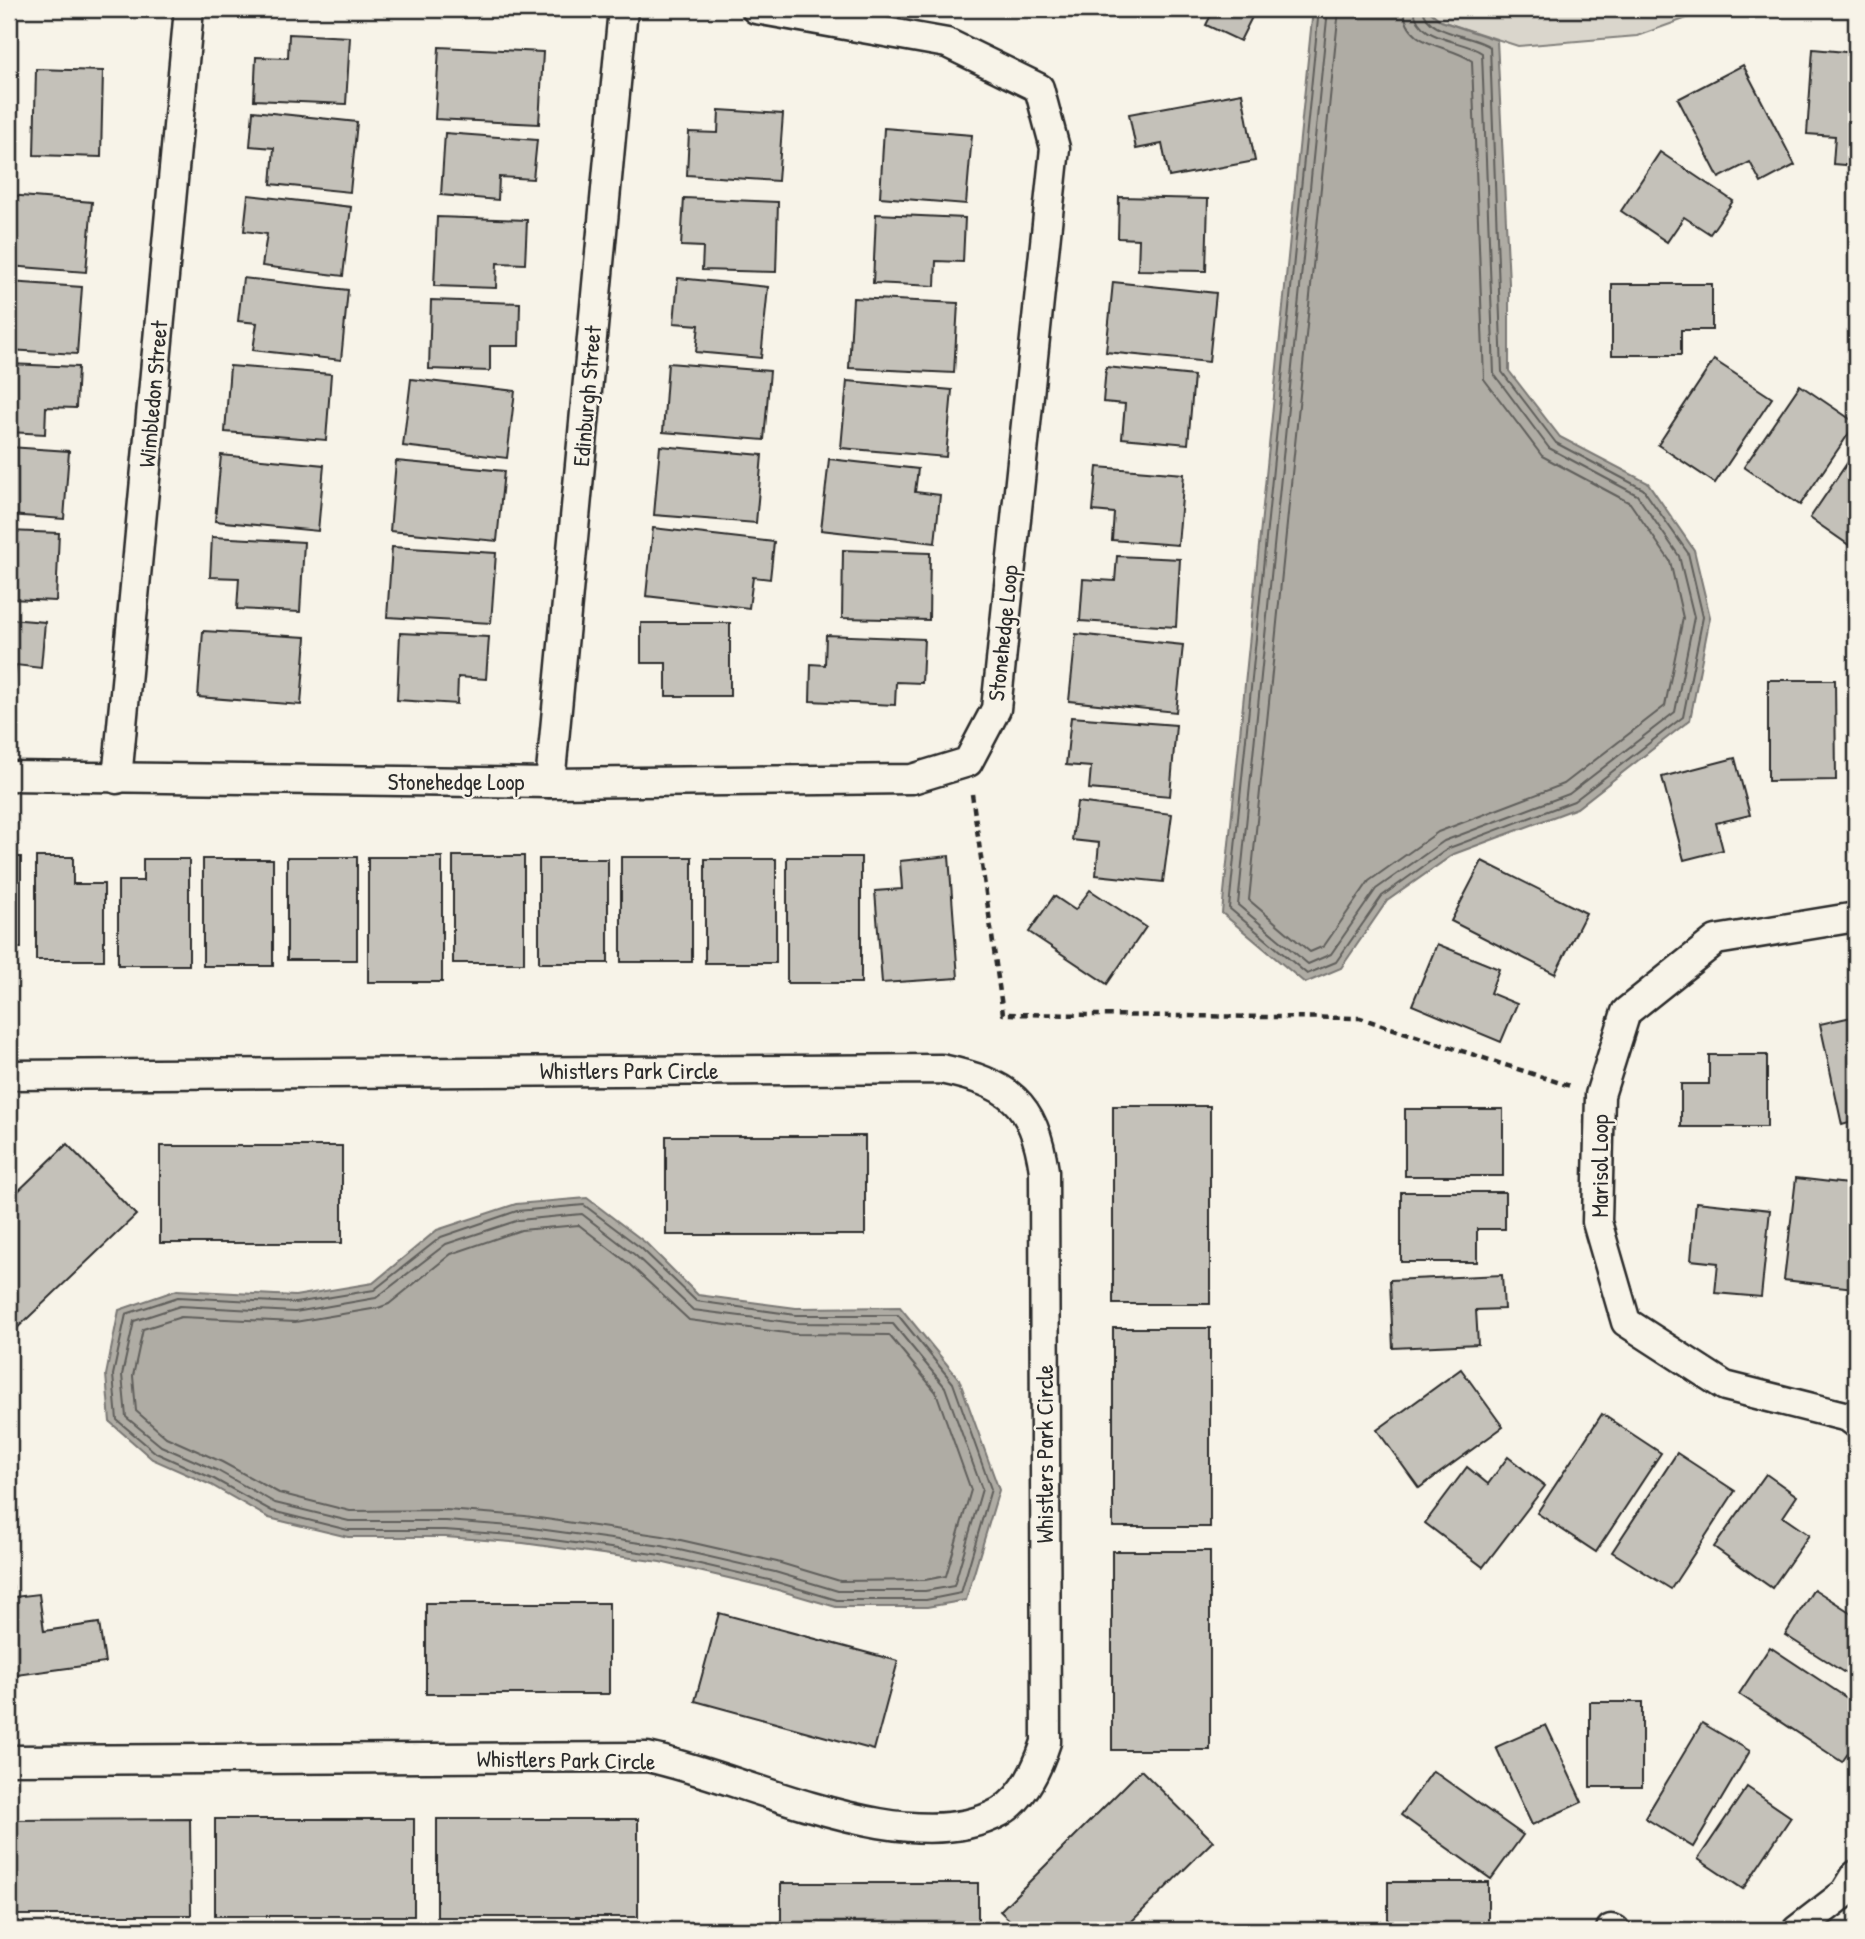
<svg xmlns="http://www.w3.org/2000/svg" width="1865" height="1939" viewBox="0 0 1865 1939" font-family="'Patrick Hand',sans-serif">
<rect width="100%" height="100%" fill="#f7f3e8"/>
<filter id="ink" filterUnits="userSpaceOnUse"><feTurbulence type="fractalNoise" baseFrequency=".0143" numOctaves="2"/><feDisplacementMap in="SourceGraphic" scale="14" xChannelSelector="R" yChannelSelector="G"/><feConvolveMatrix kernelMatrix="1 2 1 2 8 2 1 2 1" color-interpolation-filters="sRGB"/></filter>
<g filter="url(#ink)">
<path fill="#dad6cc" stroke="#82807c" stroke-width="2" d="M1427,9H1712L1637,36L1518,46L1441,21Z"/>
<g fill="#afaca4" stroke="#7a7874" stroke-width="2">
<path d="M1313,9H1427L1441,21L1497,40L1509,283V371L1560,437L1648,483L1694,550L1710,617L1690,720L1577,808L1454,854L1387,901L1341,968L1305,983L1222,913Z"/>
<path d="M587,1198L646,1243L698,1295L796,1308L900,1307L959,1379L999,1490L966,1600L927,1607H836L771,1588L660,1562L523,1543L445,1537H348L269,1518L211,1485L152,1459L110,1422L106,1375L119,1310L177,1290L295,1296L373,1283L437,1230L516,1204Z"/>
</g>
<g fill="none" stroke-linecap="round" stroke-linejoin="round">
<g stroke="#605f5b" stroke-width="2">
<path d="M1319,9L1229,908L1307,974L1336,962L1382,896L1449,848L1574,801L1683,717L1703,617L1688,553L1643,489L1556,443L1502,372L1490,47C1473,34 1427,36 1423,9"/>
<path d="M1328,9L1238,905L1308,964L1331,954L1376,889L1444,841L1569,794L1675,712L1694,617L1679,556L1637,495L1549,448L1494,374L1482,53C1462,39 1417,42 1414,9"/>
<path d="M1339,9L1249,900L1310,952L1324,946L1369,881L1438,832L1564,784L1665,706L1683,618L1670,561L1630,503L1542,456L1484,379L1472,61C1449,44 1405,48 1404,9"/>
<path d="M584,1205L641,1248L696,1301L796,1315H898L953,1383L991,1489L961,1593L926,1600H837L773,1581L661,1555L524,1536L445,1530H348L272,1511L214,1479L156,1453L117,1420L113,1375L126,1314L178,1297L295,1303L374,1290L441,1237L517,1211Z"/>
<path d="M582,1214L635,1255L693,1310L795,1323L893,1324L945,1387L982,1489L954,1586L925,1591H838L775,1572L662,1546L524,1527L446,1521H349L275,1503L218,1471L161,1446L126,1417L122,1375L134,1321L180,1306L295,1312L376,1298L446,1244L519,1220Z"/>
<path d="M579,1225L628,1263L689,1320L794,1334L889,1335L936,1392L971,1490L946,1576L925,1580L840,1581L777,1562L663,1536L525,1516L446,1510L350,1511L279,1493L222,1462L166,1437L136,1411L133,1376L143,1329L181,1317L295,1322L378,1308L389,1304L451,1254L521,1230Z"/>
</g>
</g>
<g fill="#c4c1b9" stroke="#2b2b2b" stroke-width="2">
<path d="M1214,9H1256L1240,41L1206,25Z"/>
<path d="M289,34L350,37L346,104L254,100L256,57L288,58Z"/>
<path d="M439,47L543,52L539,124L435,119Z"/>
<path d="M1813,49L1856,53V166L1833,164L1835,136L1807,134Z"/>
<path d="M1743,65L1795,165L1761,183L1750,162L1719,178L1678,99Z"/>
<path d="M36,69L103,71L101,157L34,155Z"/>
<path d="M1242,93L1255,161L1169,177L1162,144L1136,149L1129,114Z"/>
<path d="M719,110L783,114L778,181L687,175L689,132L718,133Z"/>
<path d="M253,111L357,122L350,192L271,184L274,148L250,146Z"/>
<path d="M884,128L972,135L966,204L880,197Z"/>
<path d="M445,133L537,140L533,179L499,177L498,200L441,195Z"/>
<path d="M1660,152L1733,201L1710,234L1684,217L1667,242L1621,211Z"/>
<path d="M9,195L92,202L86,272L9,266Z"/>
<path d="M248,195L351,207L343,276L262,266L267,234L244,231Z"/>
<path d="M1119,197L1208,199L1206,271L1138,270L1139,239L1118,238Z"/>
<path d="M684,198L778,202L776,272L702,270L703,247L681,246Z"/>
<path d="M876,214L965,218L963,262L936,261L935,286L873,283Z"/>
<path d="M437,217L527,220L525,264L497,263L496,288L434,286Z"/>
<path d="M243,278L348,290L341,360L253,350L257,323L238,321Z"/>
<path d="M678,278L768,287L761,358L696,352L699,325L674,323Z"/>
<path d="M9,282L82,287L77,354L9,350Z"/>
<path d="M1113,282L1216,293L1209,362L1106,352Z"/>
<path d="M1612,284H1712V330H1681V355H1612Z"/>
<path d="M853,298L958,303L954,373L849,368Z"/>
<path d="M431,300L520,303L519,346H490V371L429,369Z"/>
<path d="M1714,360L1772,398L1715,483L1658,445Z"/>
<path d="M668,363L770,371L764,440L663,432Z"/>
<path d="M9,364L78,367L76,408L46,407L45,434L9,432Z"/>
<path d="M230,366L331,374L326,440L225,432Z"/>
<path d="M1106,367L1194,376L1188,444L1122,438L1125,404L1103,402Z"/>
<path d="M411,379L515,391L507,458L403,446Z"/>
<path d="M847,381L952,390L946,457L841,448Z"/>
<path d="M1800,385L1856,423L1800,505L1744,467Z"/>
<path d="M660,446L762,455L756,523L654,515Z"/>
<path d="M9,447L69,451L64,519L9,515Z"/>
<path d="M1856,450V550L1810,518Z"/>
<path d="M221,455L324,465L318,531L215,521Z"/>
<path d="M829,459L918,469L915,492L940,495L935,543L821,530Z"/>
<path d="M396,461L504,471L497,541L390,531Z"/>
<path d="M1097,467L1184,474L1178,545L1112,540L1114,513L1093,511Z"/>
<path d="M653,528L774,542L770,579L753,577L749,608L646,596Z"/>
<path d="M9,531L59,533L56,601L9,599Z"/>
<path d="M212,537L304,542L300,612L237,609L239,578L210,577Z"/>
<path d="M392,547L496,553L491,623L387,617Z"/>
<path d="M843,550L930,553L929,620L842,618Z"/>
<path d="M1117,556L1180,559L1176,627L1080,621L1083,579L1115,581Z"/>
<path d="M9,619L45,622L41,668L16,665L14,688H9Z"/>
<path d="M641,623H730V696H666V663H641Z"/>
<path d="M203,631L306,637L301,705L198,697Z"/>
<path d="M400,633L489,637L486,679L458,677L457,704L397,700Z"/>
<path d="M1076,634L1183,645L1176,712L1069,701Z"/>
<path d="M826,635L924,639L922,683L896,682L895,705L810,701L811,664L825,665Z"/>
<path d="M1768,680H1835L1836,780L1768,781Z"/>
<path d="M1071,717L1176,725L1170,796L1089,789L1091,767L1066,765Z"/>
<path d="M1735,758L1750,815L1716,823L1723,850L1684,860L1662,777Z"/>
<path d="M1077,802L1172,814L1163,882L1096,875L1099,843L1072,840Z"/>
<rect x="453" y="856" width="71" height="107"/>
<path d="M949,856L958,978L882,983L875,891L902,889L900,861Z"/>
<rect x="9" y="857" width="12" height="91"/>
<path d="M36,857H73V884H104V960H36Z"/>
<rect x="287" y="857" width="70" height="103"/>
<rect x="368" y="857" width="74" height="125"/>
<rect x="621" y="857" width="71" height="105"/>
<rect x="787" y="857" width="74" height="126"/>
<path d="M143,859H189V965H118V881H143Z"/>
<rect x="203" y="859" width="70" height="107"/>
<rect x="539" y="859" width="69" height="104"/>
<rect x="705" y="859" width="71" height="104"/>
<path d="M1482,861L1586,913L1555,974L1451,921Z"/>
<path d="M1090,890L1146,927L1107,984L1029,932L1054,896L1075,910Z"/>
<path d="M1437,944L1499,969L1490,993L1517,1004L1501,1042L1412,1005Z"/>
<path d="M1856,1016V1121L1842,1125L1820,1024Z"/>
<path d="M1709,1055H1767V1127H1681V1084H1709Z"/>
<rect x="1113" y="1106" width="97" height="198"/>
<rect x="1405" y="1109" width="98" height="67"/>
<rect x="666" y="1136" width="199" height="99"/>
<path d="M67,1144L136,1215L9,1336V1200Z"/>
<rect x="160" y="1146" width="182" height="97"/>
<path d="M1796,1178L1856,1185L1854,1288L1784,1280Z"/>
<path d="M1401,1192H1505V1229H1477V1262H1401Z"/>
<path d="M1696,1202L1770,1210L1761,1297L1715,1293L1718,1263L1691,1260Z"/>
<path d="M1502,1275L1504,1309L1476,1310L1478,1344L1393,1348L1390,1280Z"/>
<rect x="1113" y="1328" width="97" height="199"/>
<path d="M1461,1369L1503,1427L1419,1488L1377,1430Z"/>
<path d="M1602,1414L1661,1453L1596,1552L1537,1513Z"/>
<path d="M1677,1453L1735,1491L1671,1589L1612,1552Z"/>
<path d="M1508,1457L1545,1486L1483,1567L1425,1523L1467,1467L1488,1484Z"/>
<path d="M1766,1474L1797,1496L1783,1517L1809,1535L1772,1588L1714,1547Z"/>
<rect x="1112" y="1551" width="98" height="199"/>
<path d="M9,1563L14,1597L39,1594L44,1631L99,1623L105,1663L9,1676Z"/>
<path d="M1814,1589L1856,1616V1680L1785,1635Z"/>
<rect x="426" y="1603" width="183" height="91"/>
<path d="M719,1613L898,1661L874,1750L695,1701Z"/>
<path d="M1770,1647L1856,1704V1742L1842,1762L1739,1694Z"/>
<rect x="1590" y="1702" width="52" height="85"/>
<path d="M1702,1723L1750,1751L1693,1847L1645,1818Z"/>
<path d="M1546,1725L1582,1802L1532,1825L1496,1747Z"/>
<path d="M1141,1770L1213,1841L1123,1930H1020L1000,1911Z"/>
<path d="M1433,1771L1523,1835L1491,1879L1401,1815Z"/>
<path d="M1747,1787L1791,1817L1743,1889L1698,1859Z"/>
<path d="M190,1819L191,1915H9V1820Z"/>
<rect x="215" y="1819" width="199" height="97"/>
<rect x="437" y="1819" width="201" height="98"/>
<rect x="1388" y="1882" width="100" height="48"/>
<rect x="781" y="1883" width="197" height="47"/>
</g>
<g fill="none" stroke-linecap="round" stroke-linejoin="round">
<g stroke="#2b2b2b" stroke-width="33">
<g id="street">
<path d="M9,776L550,783L912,779L968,762L996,709L1055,148L1039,88L947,43L756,9"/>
<path d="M117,779L189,9"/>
<path d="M550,783L623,9"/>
<path d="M1856,917L1716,940L1626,1012L1600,1095L1597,1222L1626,1322L1725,1386L1848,1417L1856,1423"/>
<path d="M9,1075L941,1069C1008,1083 1034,1101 1044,1171L1046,1742C1038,1767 1024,1798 1000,1812C908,1863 743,1776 647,1757L9,1760"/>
<path d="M1611,1929L1615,1930"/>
<path d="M1797,1930L1845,1893L1856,1875"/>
</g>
</g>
<path stroke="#2b2b2b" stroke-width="4.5" stroke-dasharray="7 5" stroke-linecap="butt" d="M972,794L1003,1014L1360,1018L1570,1086"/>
<use href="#street" stroke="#f7f3e8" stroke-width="28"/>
</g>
</g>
<g text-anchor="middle" stroke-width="5" stroke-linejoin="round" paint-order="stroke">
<g font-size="23" fill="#2b2b2b" stroke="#f7f3e8">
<text transform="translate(153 394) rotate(-85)" y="8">Wimbledon Street</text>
<text transform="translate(587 396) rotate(-85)" y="8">Edinburgh Street</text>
<text transform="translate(1003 633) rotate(-84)" y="8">Stonehedge Loop</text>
<text x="456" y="790">Stonehedge Loop</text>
<text x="629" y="1079">Whistlers Park Circle</text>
<text transform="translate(1600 1166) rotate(-90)" y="8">Marisol Loop</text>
<text transform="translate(1045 1454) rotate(-90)" y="8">Whistlers Park Circle</text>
<text transform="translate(566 1760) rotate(1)" y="8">Whistlers Park Circle</text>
</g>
</g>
<rect width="1865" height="1939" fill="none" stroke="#f7f3e8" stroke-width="35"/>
<rect x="18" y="18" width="1830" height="1904" fill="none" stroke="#2b2b2b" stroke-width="2.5" filter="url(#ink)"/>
</svg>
